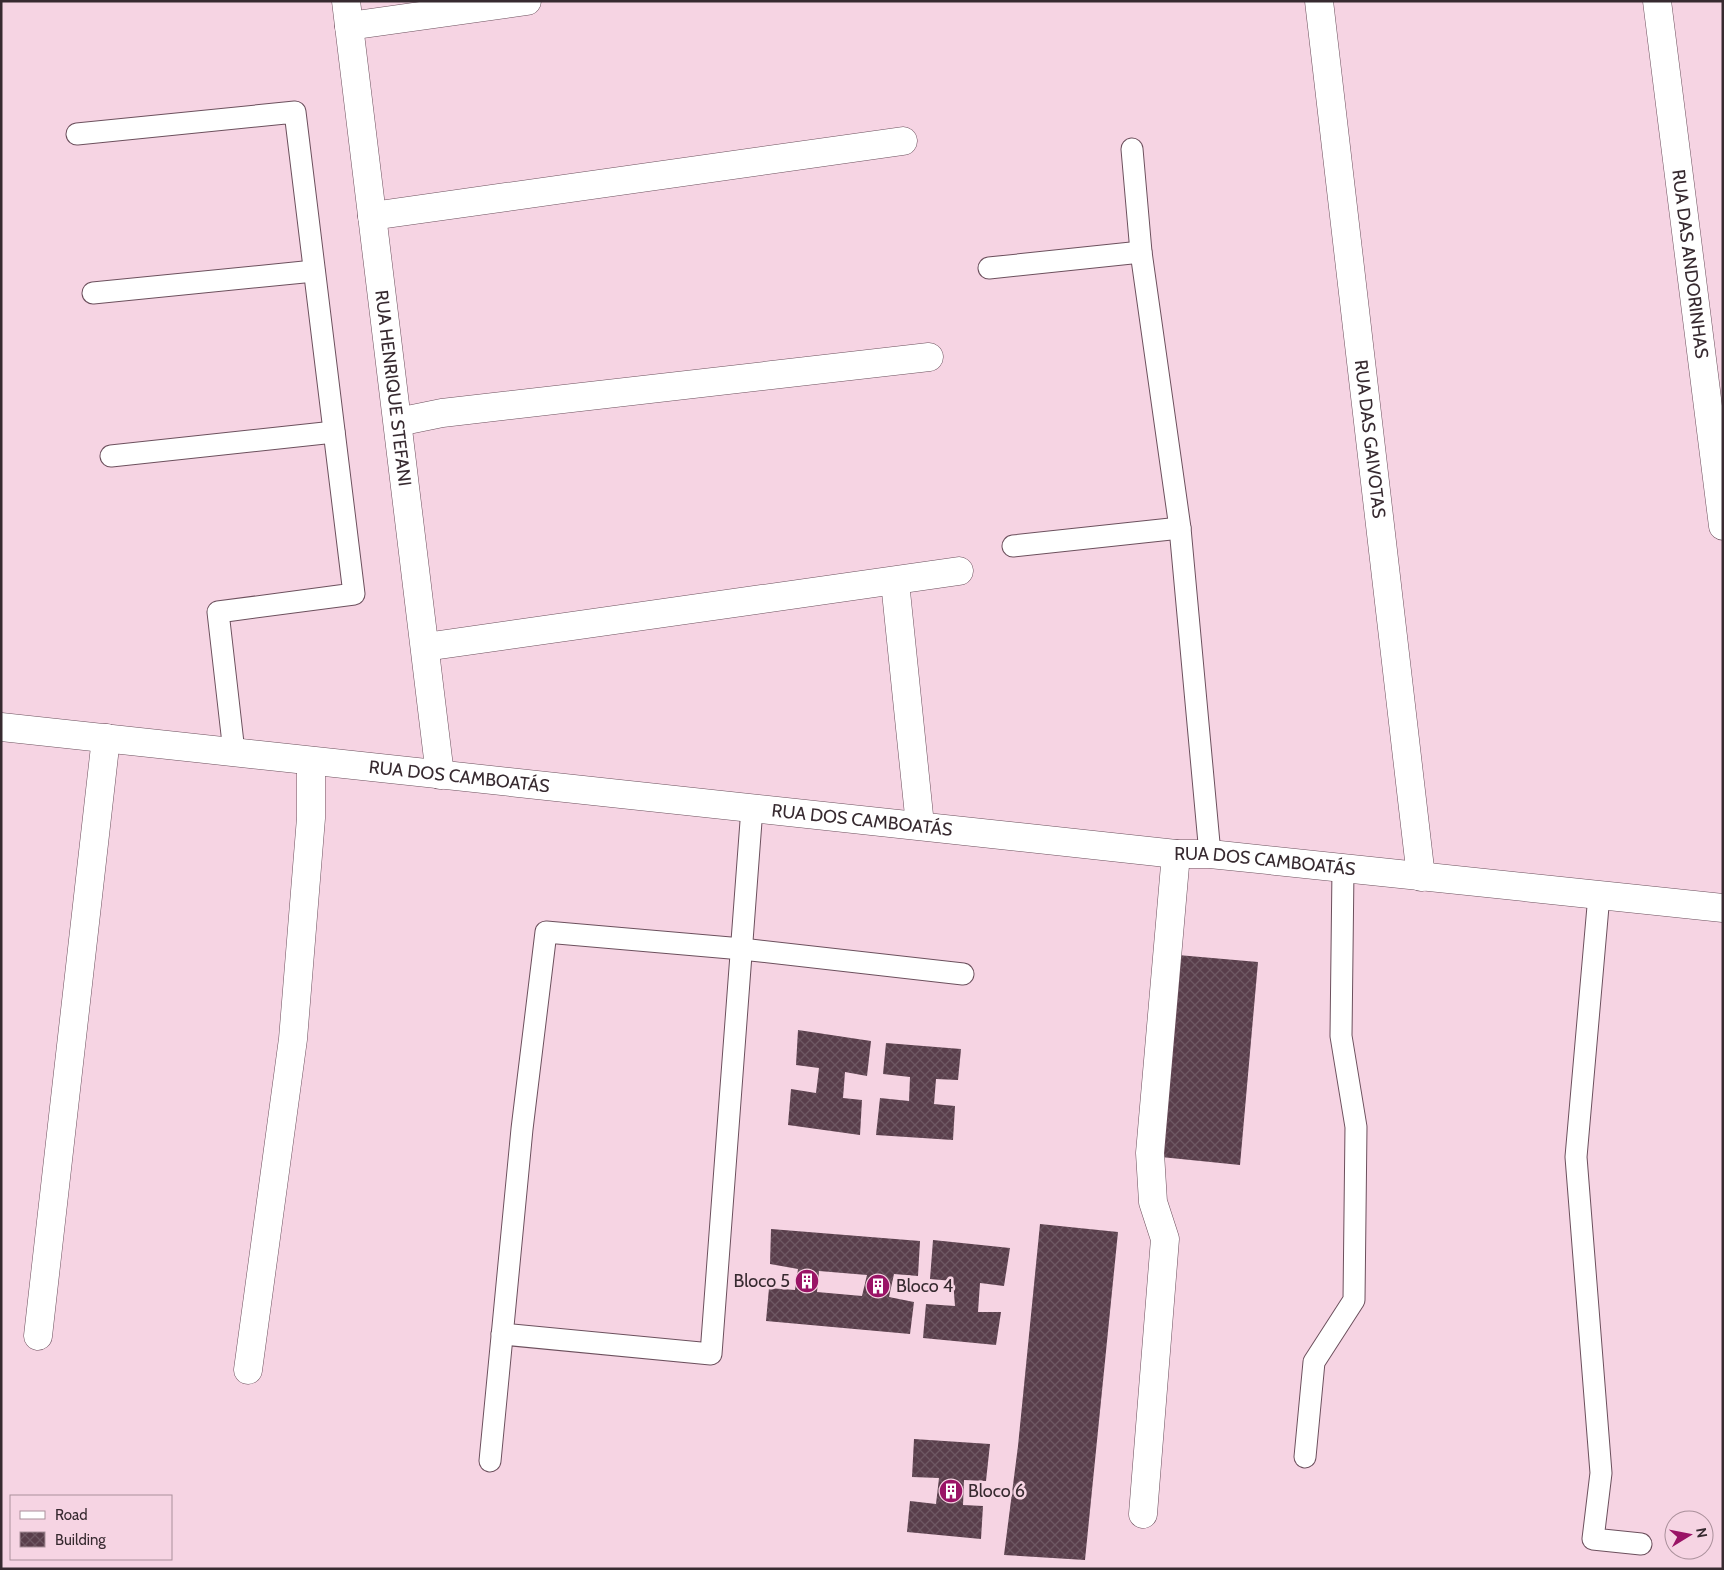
<svg xmlns="http://www.w3.org/2000/svg" width="1724" height="1570" viewBox="0 0 1724 1570" font-family="Cabin,sans-serif">
<defs>
<pattern id="building-cross-hatch" width="8" height="8" patternUnits="userSpaceOnUse" patternTransform="scale(1.25)"><rect width="8" height="8" fill="#593e4b"/><path d="M0 0l8 8M0 8l8-8" fill="none" stroke="#6e5863"/></pattern>
</defs>
<rect width="100%" height="100%" fill="#f6d4e3"/>
<g fill="url(#building-cross-hatch)" fill-rule="evenodd">
<path d="M1178,955L1258,962L1240,1165L1161,1157Z"/>
<path d="M798,1030L871,1041L867,1076L845,1072L843,1098L862,1100L860,1135L788,1125L791,1089L816,1093L819,1068L796,1065Z"/>
<path d="M886,1043L961,1049L958,1080L936,1079L934,1104L955,1106L953,1140L876,1135L880,1098L909,1101L910,1077L883,1074Z"/>
<path d="M1040,1224L1118,1232L1085,1560L1004,1555L1018,1446Z"/>
<path d="M771,1229L920,1241L918,1276L894,1274L889,1297L914,1302L910,1334L766,1321L769,1288L795,1290L798,1269L770,1264ZM819,1271L867,1275L862,1296L817,1292Z"/>
<path d="M933,1240L1010,1248L1004,1286L980,1283L978,1312H1001L996,1345L923,1338L926,1304L955,1306L953,1281L930,1279Z"/>
<path d="M914,1439L990,1444L986,1481L964,1480L963,1505L983,1506L981,1539L907,1532L910,1501L936,1504L939,1478L912,1477Z"/>
</g>
<g fill="none" stroke-linecap="round" stroke-linejoin="round">
<g stroke="#6c505d" stroke-width="23">
<g id="service">
<path d="M77,134L295,112L354,594L218,612L234,752"/>
<path d="M1132,149L1141,252L1180,528L1210,854"/>
<path d="M989,268L1141,252"/>
<path d="M93,293L314,271"/>
<path d="M111,456L334,432"/>
<path d="M1013,546L1180,528"/>
<path d="M1599,895L1576,1157L1601,1473L1593,1539L1641,1544"/>
<path d="M502,1334L711,1354L752,808"/>
<path d="M1305,1457L1314,1362L1354,1300L1356,1127L1341,1036L1343,869"/>
<path d="M490,1461L522,1129L546,932L742,949L963,974"/>
</g>
</g>
<g stroke="#6c505d" stroke-width="29">
<g id="minor">
<path id="s1" d="M346,1L440,775"/>
<path id="s2" d="M1319,1L1421,877"/>
<path id="s3" d="M1657,1L1723,526"/>
<path d="M349,26L527,1"/>
<path d="M372,216L903,141"/>
<path d="M398,422L442,413L929,357"/>
<path d="M895,582L920,825"/>
<path d="M425,647L959,571"/>
<path d="M38,1336L106,738"/>
<path d="M248,1370L293,1039L311,818V761"/>
<path d="M1143,1514L1165,1239L1153,1202L1150,1153L1176,854"/>
</g>
</g>
<g stroke="#6c505d" stroke-width="29">
<g id="tertiary">
<path id="s4" d="M1,727L1176,854H1210L1723,908"/>
</g>
</g>
<use href="#service" stroke="#fff" stroke-width="21"/>
<use href="#minor" stroke="#fff" stroke-width="28"/>
<use href="#tertiary" stroke="#fff" stroke-width="28"/>
</g>
<defs>
<g id="building-disc" transform="scale(1.25)"><circle r="9.5" fill="#9a1366" stroke="#f6d4e3"/><path d="M-4-6H4V6H1V3H-1V6H-4ZM-2.5-4.3h1.7v1.8h-1.7ZM.8-4.3h1.7v1.8H.8ZM-2.5-1h1.7V.8h-1.7ZM.8-1h1.7V.8H.8Z" fill="#fff"/></g>
</defs>
<g fill-rule="evenodd">
<use href="#building-disc" x="807" y="1281"/>
<use href="#building-disc" x="878" y="1286"/>
<use href="#building-disc" x="951" y="1491"/>
</g>
<g text-anchor="middle" stroke-width="5" stroke-linejoin="round" paint-order="stroke">
<g font-size="18" fill="#372a30" stroke="#f6d4e3">
<text dy="6" stroke="none"><textPath href="#s3" startOffset="265">RUA DAS ANDORINHAS</textPath></text>
<text dy="6" stroke="none"><textPath href="#s1" startOffset="390">RUA HENRIQUE STEFANI</textPath></text>
<text dy="6" stroke="none"><textPath href="#s2" startOffset="441">RUA DAS GAIVOTAS</textPath></text>
<text dy="6" stroke="none"><textPath href="#s4" startOffset="461">RUA DOS CAMBOATÁS</textPath></text>
<text dy="6" stroke="none"><textPath href="#s4" startOffset="866">RUA DOS CAMBOATÁS</textPath></text>
<text dy="6" stroke="none"><textPath href="#s4" startOffset="1271">RUA DOS CAMBOATÁS</textPath></text>
</g>
<g font-size="18" fill="#372a30" stroke="#f6d4e3" text-anchor="start">
<text x="790" y="1287" text-anchor="end">Bloco 5</text>
<text x="896" y="1292">Bloco 4</text>
<text x="968" y="1497">Bloco 6</text>
</g>
</g>
<rect width="1724" height="1570" fill="none" stroke="#372a30" stroke-width="5"/>
<rect x="10" y="1495" width="162" height="65" fill="#f6d4e3" stroke="#aa909b"/>
<rect x="20" y="1511" width="25" height="8" fill="#ffffff" stroke="#aa909b"/>
<text x="55" y="1520" font-size="15" fill="#372a30">Road</text>
<rect x="20" y="1532" width="25" height="15" fill="url(#building-cross-hatch)" stroke="#aa909b"/>
<text x="55" y="1545" font-size="15" fill="#372a30">Building</text>
<g transform="translate(1689 1535) rotate(80)"><circle r="24" fill="#f6d4e3" stroke="#aa909b"/>
<path d="M0-4L9 19L0 12L-9 19Z" fill="#9a1366"/>
<text y="-8" font-size="14" font-weight="bold" text-anchor="middle" fill="#372a30">N</text>
</g>
</svg>
